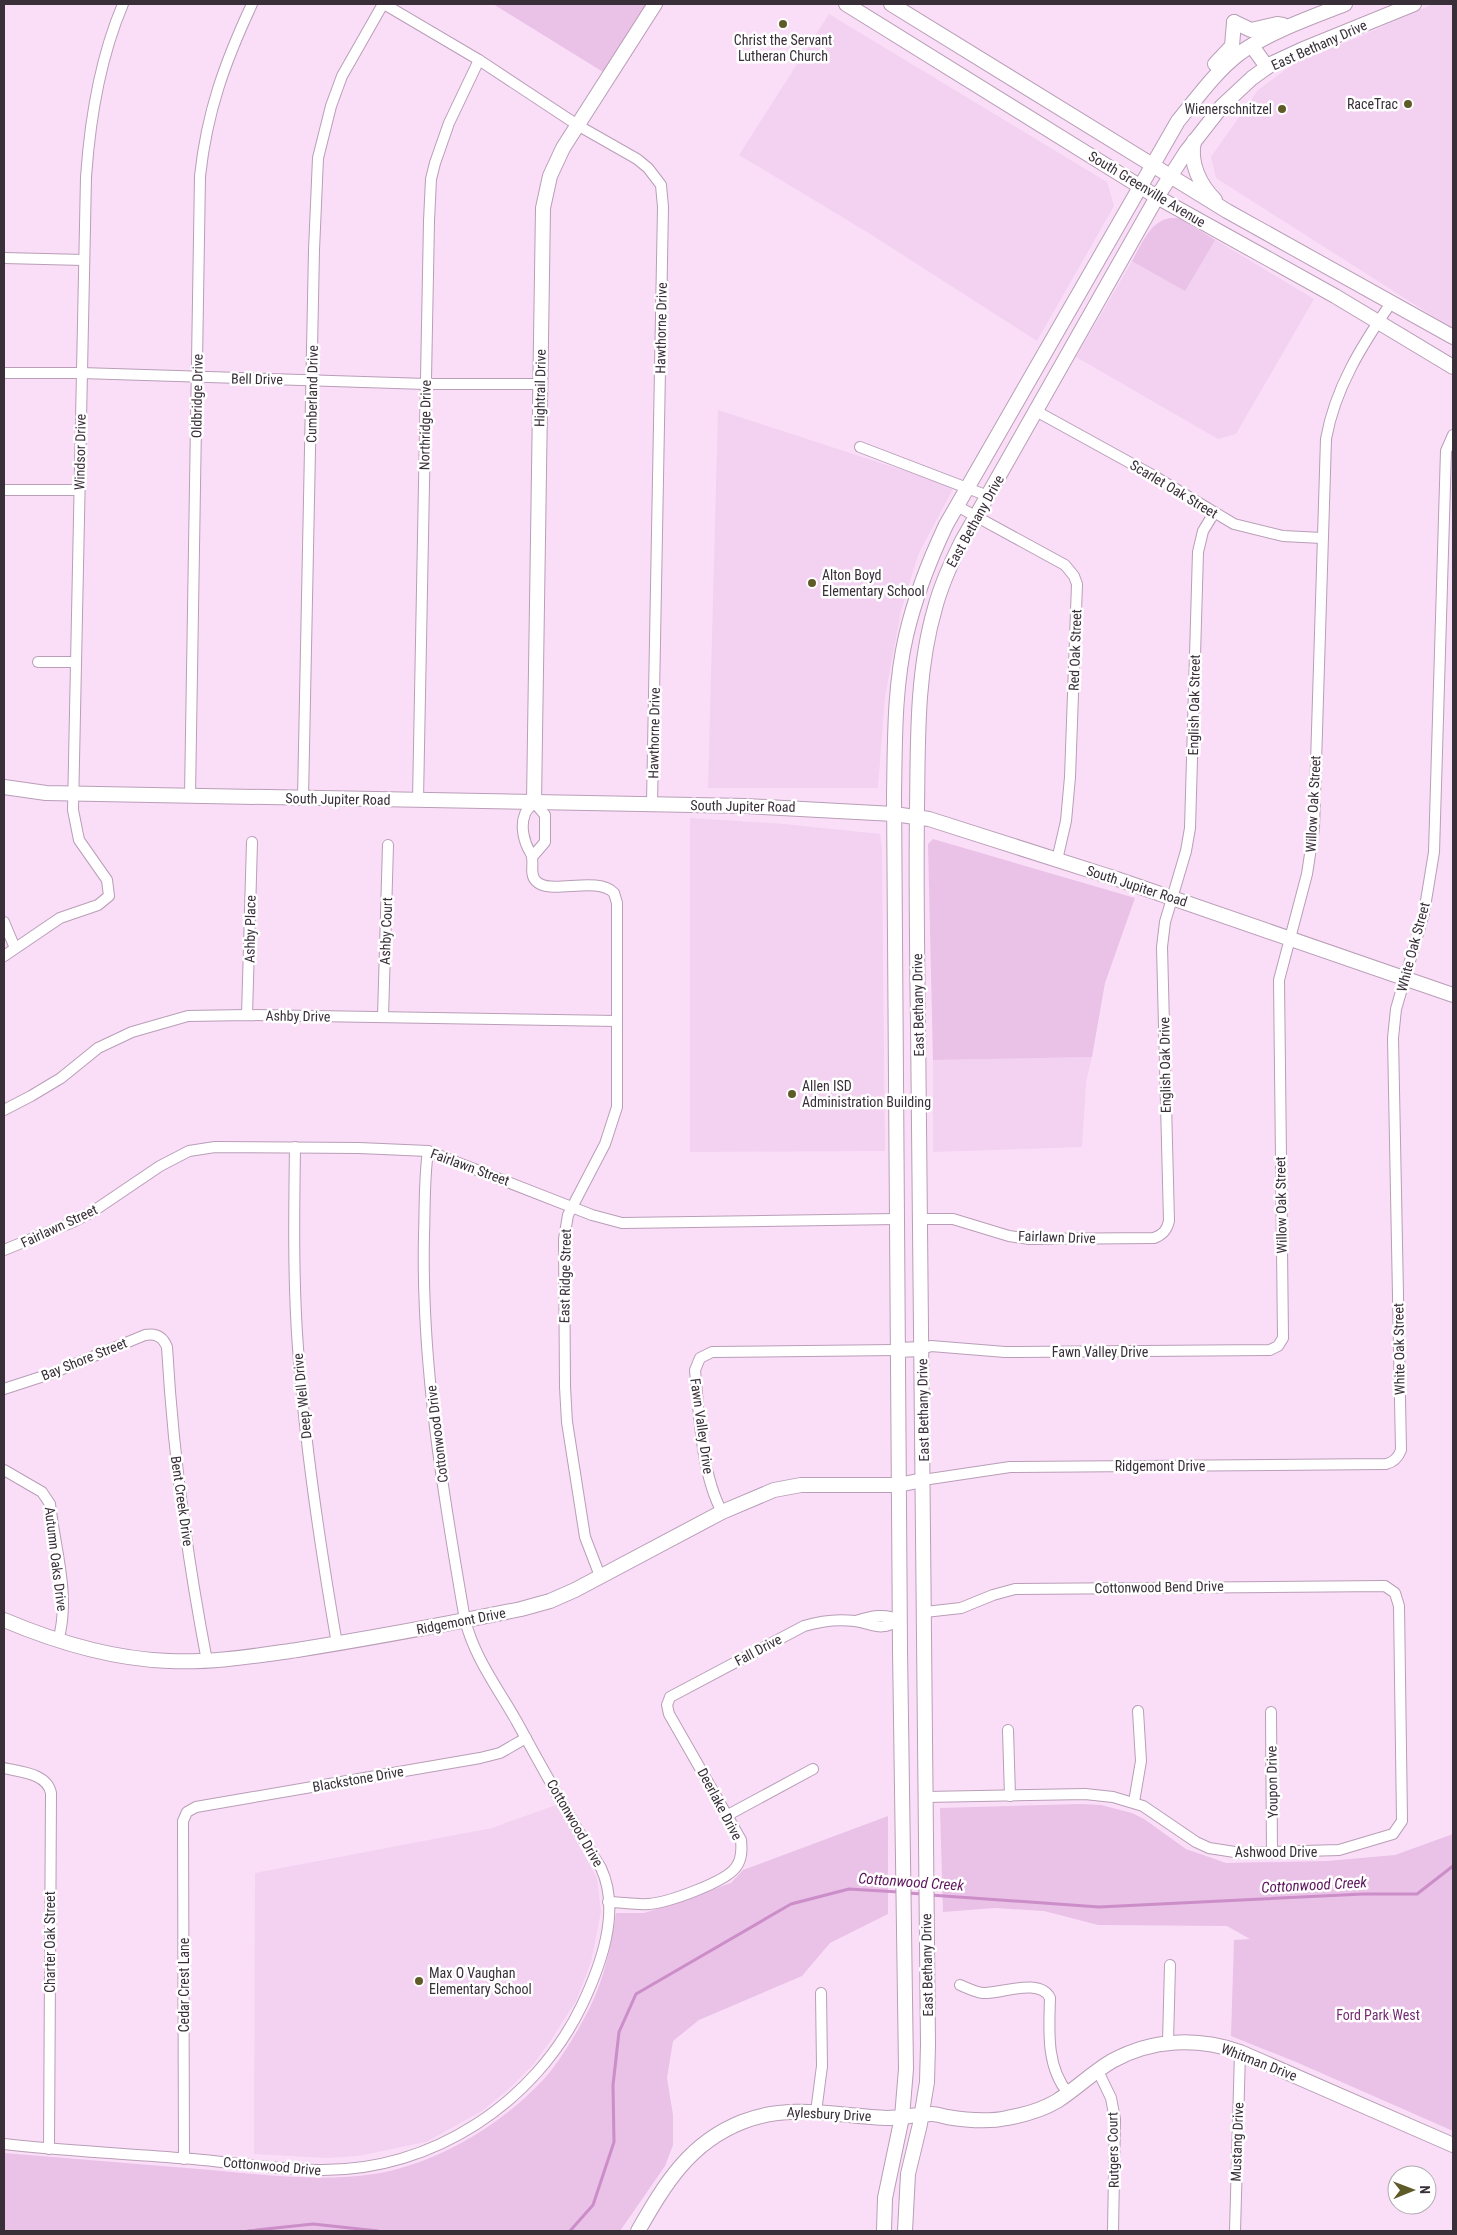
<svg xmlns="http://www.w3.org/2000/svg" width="1457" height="2235" viewBox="0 0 1457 2235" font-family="'Roboto Condensed',sans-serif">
<rect width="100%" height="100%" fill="#fadef8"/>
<g fill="#f3d1f1">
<path d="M1433,4H1453V329L1216,178L1211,157L1258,90L1296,62L1361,36Z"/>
<path d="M829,14L1107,182L1114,206L1037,341L867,232L739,155Z"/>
<path d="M1170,218H1179L1314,299L1236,434L1218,439L1076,357L1152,227L1162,220Z"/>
<path d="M718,410L954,487L918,555L901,611L885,697L878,788H708Z"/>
<path d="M690,818L784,824L880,834L882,849L885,1151L690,1152Z"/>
<path d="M1092,1057L1086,1082L1082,1147L933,1152V1060Z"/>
<path d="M556,1805L597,1878L601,1912L591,1962L576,2001L551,2040L533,2065L510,2088L482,2111L426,2142L358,2156L328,2158L254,2154L255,1873L492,1828Z"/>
</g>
<g fill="#eac1e7">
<path d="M493,4H664L616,80Z"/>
<path d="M1170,218H1179L1215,240L1185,291L1132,261C1142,244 1149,223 1170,218Z"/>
<path d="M933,839L1135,898L1105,983L1092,1057L933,1060L928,844Z"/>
<path d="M1081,1804L1101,1805L1132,1813L1144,1819L1186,1849L1226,1863L1327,1861L1395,1855L1453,1834V2131L1296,2062L1231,2036L1234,1940L1250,1939L1227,1926L1098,1925L1044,1911L995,1908L943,1912L940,1808Z"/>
<path d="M888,1816V1914L830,1943L802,1976L699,2020L673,2041L667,2078L673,2115V2145L665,2166L620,2231H4V2153C73,2159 142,2164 211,2170C265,2175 320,2182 374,2174C436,2164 500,2126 543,2080C557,2066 581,2026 590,2007C605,1977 611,1945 616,1913H644L669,1905L731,1883L743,1870Z"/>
</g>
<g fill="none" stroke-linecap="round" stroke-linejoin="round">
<g stroke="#cb8ec8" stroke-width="3">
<path d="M907,1893L923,1894"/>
<path d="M930,1895L1099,1907L1363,1894H1417L1453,1866"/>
<path d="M248,2231L313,2224L378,2231"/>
<path d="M570,2231L593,2205L614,2142L613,2085L619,2032L636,1994L791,1904L849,1889L899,1892"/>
</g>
<g stroke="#b99eb7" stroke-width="12">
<g id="street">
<path d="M384,4L479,60L579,126L637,159L648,168L661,185L663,207L652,804"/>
<path d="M4,258L84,260"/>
<path d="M4,373H81L426,384H540"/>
<path d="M1036,411L1154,476L1234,524L1283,536L1322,538"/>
<path d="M860,447L988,496"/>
<path d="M4,490H79"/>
<path d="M957,506L1065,565L1074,576L1077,584L1070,777L1066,821L1057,860"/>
<path d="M38,662H76"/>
<path d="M190,796L200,176C207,111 225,62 252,4"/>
<path d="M303,798L314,250L318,158L331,106L342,76L383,4"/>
<path d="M418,800L429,221L431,179L435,163L449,123L479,60"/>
<path d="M533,856L545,842V815L534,802C531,806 526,810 525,814C520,826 524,842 530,852C536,860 528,873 536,881C549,896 597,875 614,893L617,903V1107L605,1144L568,1215L564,1239L565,1387L567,1422L585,1537L600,1576"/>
<path d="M4,922L15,948"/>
<path d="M4,956L60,918L98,905L109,896L107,880L79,840L73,810L86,177C90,119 100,58 123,4"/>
<path d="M247,1015L252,842"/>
<path d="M383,1017L388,845"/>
<path d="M4,1110L31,1096L61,1078L98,1048L132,1032L188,1016L247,1015L617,1021"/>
<path d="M295,1147C294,1214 293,1281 298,1348C305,1447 320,1546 337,1644"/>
<path d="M920,1219H953L1009,1236L1029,1239L1154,1238C1163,1235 1167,1230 1169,1221L1162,947L1165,922L1186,851L1190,828L1198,552L1203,531L1214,513"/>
<path d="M4,1250L73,1222L92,1212L160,1166L189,1151L215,1147L359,1148L428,1151L592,1215L622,1223L896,1219"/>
<path d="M922,1349L931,1346L1005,1352L1270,1350L1278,1346L1283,1338L1279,980L1307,874L1314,828L1326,439C1335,388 1362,345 1391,303"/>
<path d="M4,1389L53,1373L145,1335C156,1333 163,1337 167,1347C173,1452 187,1557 207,1661"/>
<path d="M4,1470L42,1492L50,1504C55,1549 71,1597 58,1641"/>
<path d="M923,1480L1010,1467L1386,1464C1394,1462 1398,1458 1401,1450L1393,1038L1396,1009L1424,913L1434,852L1446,451L1453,435"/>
<path d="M722,1512C701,1473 699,1413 695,1370L700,1358L712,1352L897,1350"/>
<path d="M925,1612L961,1608L993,1595L1015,1589L1385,1586L1395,1593L1399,1606L1402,1821L1393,1834L1339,1850L1241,1853L1209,1848L1196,1842L1143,1806L1113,1797L1085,1794L926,1797"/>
<path d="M1271,1712L1272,1853"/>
<path d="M1008,1730L1010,1796"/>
<path d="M4,1768C20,1772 47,1773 51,1793L49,2149"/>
<path d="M1134,1802L1141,1761L1138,1711"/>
<path d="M728,1815L813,1769"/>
<path d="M608,1902C621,1902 635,1905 648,1904C667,1903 726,1882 736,1867C742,1859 742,1850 741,1840L669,1714L667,1705L670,1697L804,1626C820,1621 839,1619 855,1621C874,1624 880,1632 900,1620C885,1613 871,1616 856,1621"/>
<path d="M960,1985C967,1988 975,1992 983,1993C1001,1994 1040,1977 1050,1998C1049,2030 1046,2067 1068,2093"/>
<path d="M1168,2042L1170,1965"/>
<path d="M1098,2071L1111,2098L1115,2119L1113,2231"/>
<path d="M816,2112L822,2066L821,1993"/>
<path d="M4,2144C67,2151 130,2154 193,2159C236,2163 280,2170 323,2170C433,2170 535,2103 582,2005C601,1965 621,1911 601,1868C571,1821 544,1771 517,1722C498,1688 475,1659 465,1620C443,1493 421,1364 424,1235C425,1207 424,1179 428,1151"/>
<path d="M184,2159L183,1821L187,1812L196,1807L480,1758L500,1753L526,1738"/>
<path d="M1235,2231L1240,2052"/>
</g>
</g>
<g stroke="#b99eb7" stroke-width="16">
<g id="secondary">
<path d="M846,4L1157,197L1335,296L1453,367"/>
<path d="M891,4L1227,211L1453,337"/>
<path d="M1234,22L1251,30L1277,24L1283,25"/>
<path d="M1252,46L1267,67"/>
<path d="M1215,64L1232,46L1234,22"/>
<path d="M1194,141C1189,163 1200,185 1215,200"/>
<path d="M4,787L46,793L746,806L894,814L929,819L1117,879L1453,995"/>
<path d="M534,802L543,208L550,176L563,148L655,4"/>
<path d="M897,1350L922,1349"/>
<path d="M4,1620C56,1642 111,1659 169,1661C212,1663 254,1656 297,1650C372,1638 447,1624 521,1609L550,1601L575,1590L722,1512L774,1490L801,1485H898L923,1480"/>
<path d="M638,2231C665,2184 689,2143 742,2122C789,2103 838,2116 887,2118C902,2118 917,2114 932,2114C937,2114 942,2116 947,2117C965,2120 989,2122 1007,2118C1024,2115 1042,2110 1057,2101C1076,2089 1093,2072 1112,2061C1152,2039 1197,2037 1240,2052L1453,2145"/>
<path d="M884,2231L885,2198L902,2117L906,2069L900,1649L894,795C895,742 894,688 906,636C915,597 929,561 946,525L1178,121C1197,98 1216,71 1240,53C1271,31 1310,18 1345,4"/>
<path d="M905,2231L908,2174L920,2124L927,2082L928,2045L918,1023C917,953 916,882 917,811C918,744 916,673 935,608C941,585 951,563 962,541L1157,197L1186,152L1222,106L1252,78L1273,63L1301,50L1414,4"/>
</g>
</g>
<use href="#street" stroke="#fff" stroke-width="10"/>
<use href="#secondary" stroke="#fff" stroke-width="14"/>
</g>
<g fill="#5f5b28" stroke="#fff" stroke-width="2">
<circle cx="783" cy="24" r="5"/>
<circle cx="1408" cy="104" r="5"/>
<circle cx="1282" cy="109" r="5"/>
<circle cx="812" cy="583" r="5"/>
<circle cx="792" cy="1094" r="5"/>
<circle cx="419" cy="1981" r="5"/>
</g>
<g text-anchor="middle" stroke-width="5" stroke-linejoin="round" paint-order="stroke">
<g font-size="14" fill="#392f39" stroke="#fff" text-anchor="start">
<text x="783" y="45" text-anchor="middle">Christ the Servant<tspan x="783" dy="16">Lutheran Church</tspan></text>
<text x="1398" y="109" text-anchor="end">RaceTrac</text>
<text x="1272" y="114" text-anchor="end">Wienerschnitzel</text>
<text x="822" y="580">Alton Boyd<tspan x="822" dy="16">Elementary School</tspan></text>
<text x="802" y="1091">Allen ISD<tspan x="802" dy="16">Administration Building</tspan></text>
<text x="429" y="1978">Max O Vaughan<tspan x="429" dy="16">Elementary School</tspan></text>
</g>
<g font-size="14" fill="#392f39" stroke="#fff">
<text transform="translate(1319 45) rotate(-24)" y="5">East Bethany Drive</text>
<text transform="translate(1147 189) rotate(31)" y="5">South Greenville Avenue</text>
<text transform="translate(661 328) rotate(-89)" y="5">Hawthorne Drive</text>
<text transform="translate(257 379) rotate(1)" y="5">Bell Drive</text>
<text transform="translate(540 388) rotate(-89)" y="5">Hightrail Drive</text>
<text transform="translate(312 394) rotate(-89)" y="5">Cumberland Drive</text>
<text transform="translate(197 396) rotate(-89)" y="5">Oldbridge Drive</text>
<text transform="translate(425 425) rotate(-89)" y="5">Northridge Drive</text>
<text transform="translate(80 452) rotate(-89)" y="5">Windsor Drive</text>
<text transform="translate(1174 489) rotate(31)" y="5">Scarlet Oak Street</text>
<text transform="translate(975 521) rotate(-61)" y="5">East Bethany Drive</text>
<text transform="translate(1075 650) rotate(-88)" y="5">Red Oak Street</text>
<text transform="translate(1194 705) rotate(-89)" y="5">English Oak Street</text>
<text transform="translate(654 733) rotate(-89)" y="5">Hawthorne Drive</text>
<text transform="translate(338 799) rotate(1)" y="5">South Jupiter Road</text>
<text transform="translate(1313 804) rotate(-87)" y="5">Willow Oak Street</text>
<text transform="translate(743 806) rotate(1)" y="5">South Jupiter Road</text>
<text transform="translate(1137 886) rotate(18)" y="5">South Jupiter Road</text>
<text transform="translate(250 929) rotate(-89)" y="5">Ashby Place</text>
<text transform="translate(386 931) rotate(-88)" y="5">Ashby Court</text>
<text transform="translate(1413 947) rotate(-75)" y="5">White Oak Street</text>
<text transform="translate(918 1005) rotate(-91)" y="5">East Bethany Drive</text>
<text transform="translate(298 1016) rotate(1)" y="5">Ashby Drive</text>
<text transform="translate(1165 1065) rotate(-91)" y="5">English Oak Drive</text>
<text transform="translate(470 1167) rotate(20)" y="5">Fairlawn Street</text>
<text transform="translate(1281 1205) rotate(-91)" y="5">Willow Oak Street</text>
<text transform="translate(59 1226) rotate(-25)" y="5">Fairlawn Street</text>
<text transform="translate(1057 1237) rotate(2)" y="5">Fairlawn Drive</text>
<text transform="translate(565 1276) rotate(-89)" y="5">East Ridge Street</text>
<text transform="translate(1399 1349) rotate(-91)" y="5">White Oak Street</text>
<text x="1100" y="1357">Fawn Valley Drive</text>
<text transform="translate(84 1359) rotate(-22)" y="5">Bay Shore Street</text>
<text transform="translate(302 1396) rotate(-96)" y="5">Deep Well Drive</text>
<text transform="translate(923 1410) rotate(-91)" y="5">East Bethany Drive</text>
<text transform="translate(702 1426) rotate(82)" y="5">Fawn Valley Drive</text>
<text transform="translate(437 1434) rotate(-97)" y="5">Cottonwood Drive</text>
<text x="1160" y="1471">Ridgemont Drive</text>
<text transform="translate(182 1501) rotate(82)" y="5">Bent Creek Drive</text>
<text transform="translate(56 1559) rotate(83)" y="5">Autumn Oaks Drive</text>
<text transform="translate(1159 1587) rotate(-1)" y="5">Cottonwood Bend Drive</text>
<text transform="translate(461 1621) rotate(-11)" y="5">Ridgemont Drive</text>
<text transform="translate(758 1650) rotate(-28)" y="5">Fall Drive</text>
<text transform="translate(358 1779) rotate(-10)" y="5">Blackstone Drive</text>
<text transform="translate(1272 1782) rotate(-91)" y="5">Youpon Drive</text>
<text transform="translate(720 1804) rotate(62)" y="5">Deerlake Drive</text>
<text transform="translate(575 1823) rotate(60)" y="5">Cottonwood Drive</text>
<text x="1276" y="1857">Ashwood Drive</text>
<text transform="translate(50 1942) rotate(-90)" y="5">Charter Oak Street</text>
<text transform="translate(927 1965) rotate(-91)" y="5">East Bethany Drive</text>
<text transform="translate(184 1985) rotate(-90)" y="5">Cedar Crest Lane</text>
<text transform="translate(1259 2062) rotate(21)" y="5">Whitman Drive</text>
<text transform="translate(829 2114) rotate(3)" y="5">Aylesbury Drive</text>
<text transform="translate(1237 2142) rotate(-88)" y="5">Mustang Drive</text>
<text transform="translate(1113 2150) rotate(-91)" y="5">Rutgers Court</text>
<text transform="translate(272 2166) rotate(5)" y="5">Cottonwood Drive</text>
</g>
<g font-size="14" fill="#732c72" stroke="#fff">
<text x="1378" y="2020">Ford Park West</text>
</g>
<g font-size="15" font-style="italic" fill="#5c135b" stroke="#fff">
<text transform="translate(911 1882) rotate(4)" y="5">Cottonwood Creek</text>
<text transform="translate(1314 1885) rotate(-3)" y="5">Cottonwood Creek</text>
</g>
</g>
<rect width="1457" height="2235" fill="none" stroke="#392f39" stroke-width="10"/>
<g transform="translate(1412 2190) rotate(89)"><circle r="24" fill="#ffffff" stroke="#b0acb0"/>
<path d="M0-4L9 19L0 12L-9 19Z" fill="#5f5b28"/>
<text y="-8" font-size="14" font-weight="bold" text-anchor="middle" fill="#392f39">N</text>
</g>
</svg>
